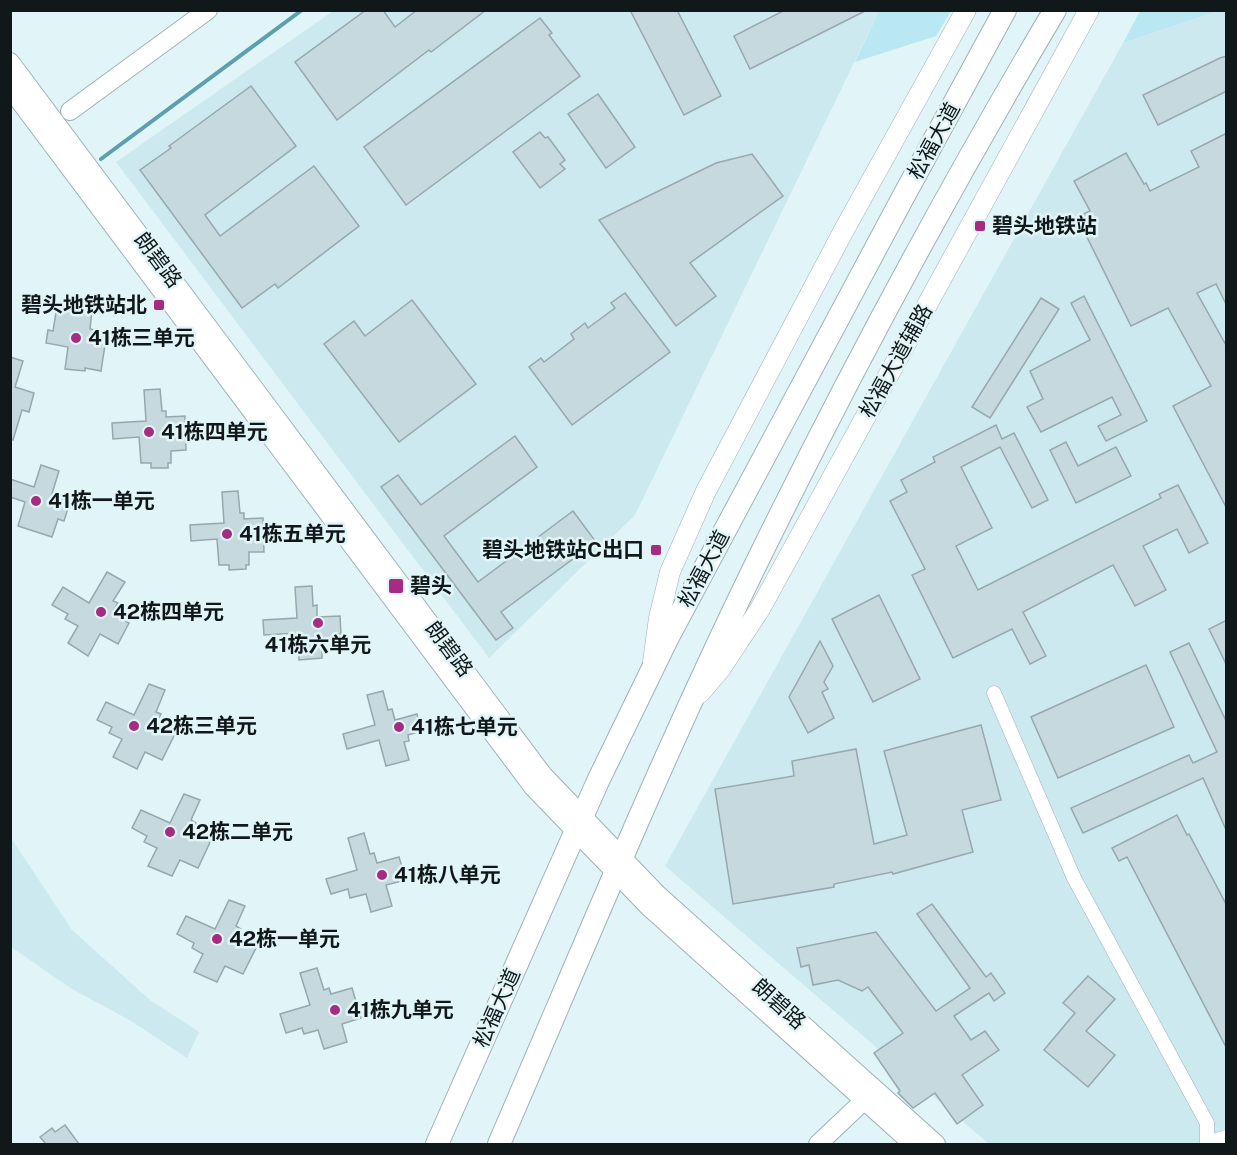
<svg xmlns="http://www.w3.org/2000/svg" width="1237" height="1155" viewBox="0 0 1237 1155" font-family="'Public Sans','Noto Sans SC',sans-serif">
<rect width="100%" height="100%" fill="#e1f5f9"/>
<g fill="#cce9f0">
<path d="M333,11H879L635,515L489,658L116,162Z"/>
<path d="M1218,11H1226L1225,1144H989L665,866L1123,43Z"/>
<path d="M11,838L72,930L150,1000L199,1032L187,1058L131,1021L72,989L11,947Z"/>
</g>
<g fill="#b9e8f2">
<path d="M879,11V10L951,11L936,36L855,62Z"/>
<path d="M1140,11V10L1218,11L1123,43Z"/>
</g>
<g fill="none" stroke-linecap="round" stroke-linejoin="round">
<path stroke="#5c9fad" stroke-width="4" d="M101,159L302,10"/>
</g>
<g fill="#c6d9de" stroke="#96a8ad" stroke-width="1.5">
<path d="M366,10H383L395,27L417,10H486L431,52L429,50L337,120L295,62Z"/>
<path d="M630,10H677L721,96L684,115Z"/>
<path d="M785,10H867L750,69L734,36Z"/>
<path d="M540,18L552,33L549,35L580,76L406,205L364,147Z"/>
<path d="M1227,56V91L1158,125L1143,95L1220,58Z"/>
<path d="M251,86L296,146L205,215L220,236L314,166L359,226L278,288L275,284L242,308L140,170L171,148L169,146Z"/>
<path d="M598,94L635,147L606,168L568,114Z"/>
<path d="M540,132L545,138L548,137L565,160L560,164L565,169L540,188L513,152Z"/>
<path d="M1227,133V306L1216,284L1197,293L1227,347V509L1173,406L1211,386L1168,308L1131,326L1077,217L1090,211L1074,181L1126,153L1144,184L1146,183L1150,191L1199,167L1191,151Z"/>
<path d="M752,154L783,196L690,263L716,296L676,326L599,220L716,163Z"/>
<path d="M625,293L670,352L572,425L529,367L541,358L544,362L574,339L571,334L585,323L588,328L615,308L611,303Z"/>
<path d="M1084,296L1147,421L1106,441L1098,426L1121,415L1112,397L1041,432L1027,407L1043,399L1030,371L1090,340L1071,303Z"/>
<path d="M1041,298L1059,309L990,418L972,407Z"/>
<path d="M412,300L476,384L399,442L324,344L354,321L365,336Z"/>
<path d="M57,306L92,311L90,329L107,332L101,371L85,368V371L65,369L68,347L46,343L48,330L53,331Z"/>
<path d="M10,357L23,361L15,387L34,393L29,412L22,410L13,440L10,439Z"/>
<path d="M160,389L162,411H166V417L185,416L186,450L171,451V463H168V468H151V463H141L139,437L113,439L112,423L146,421L144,390Z"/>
<path d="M996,425L1002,439L1014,433L1048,500L1032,508L1000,447L961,467L992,528L956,546L978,590L1161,498L1159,494L1178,485L1208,543L1189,553L1177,529L1143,546L1166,590L1135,606L1113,565L1023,612L1046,656L1030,664L1012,629L953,658L912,575L925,569L890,501L907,492L901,480L935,462L933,457Z"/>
<path d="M515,436L537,467L444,536L478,582L573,511L596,542L501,612L513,628L496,640L381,487L398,475L421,505Z"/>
<path d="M1066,442L1078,466L1116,447L1131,476L1076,503L1050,450Z"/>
<path d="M41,465L59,471L51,497L70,502L64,521L58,519L52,537L18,526L25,502L10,497V479L34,487Z"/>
<path d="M238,491L240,513H244V519L263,518L264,552H249V565H246V569L229,570V565H219L217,539L191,541L190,525L224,523L222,492Z"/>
<path d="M107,572L125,582L113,601L118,603L112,613L129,623L118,644L100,634L88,656L68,643L78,626L65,619L68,614L52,605L63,587L89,603Z"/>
<path d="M312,586L313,606L317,605V617L340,616L341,634H335V640L322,641V658L299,660L298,633L264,635L263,620L297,618L295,587Z"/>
<path d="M879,595L920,679L873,702L832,619Z"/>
<path d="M1227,620V666L1209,629Z"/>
<path d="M820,641L833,666L824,682L828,689L822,692L834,718L808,733L789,697Z"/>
<path d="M1189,643L1227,723V832L1203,778L1083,833L1071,808L1189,755L1193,763L1217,752L1170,652Z"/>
<path d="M1146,665L1174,727L1058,778L1031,717Z"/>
<path d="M149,684L165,690L156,712L161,714L156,724L175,734L162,760L145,752L137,769L113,757L122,739L109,733L112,727L97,720L106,702L134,715Z"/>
<path d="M383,691L388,710L392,709L395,720L417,714L421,731L408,735L409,741L404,742L409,760L386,766L379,740L347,749L343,734L375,725L367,695Z"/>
<path d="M981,725L1001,800L962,810L973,852L893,874L892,872L834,884V887L733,904L715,789L794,776L792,761L856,749L874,844L907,835L884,751Z"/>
<path d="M184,794L200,800L191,820L196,823L193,829L212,838L198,868L180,860L172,876L148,866L157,848L144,842L147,836L132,828L141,810L170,823Z"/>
<path d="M1177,815L1187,835L1189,834L1227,906V1049L1127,857L1119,861L1112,848Z"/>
<path d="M364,833L370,854L374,853L377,863L399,857L406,880L386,885L392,906L371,912L366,894L350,898L348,889L331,894L326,879L357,870L348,838Z"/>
<path d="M229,900L245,906L236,926L241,929L239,935L258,944L243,974L225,966L217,982L194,972L203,954L192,948L194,943L177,934L186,916L215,929Z"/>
<path d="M932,904L986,977L991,973L1005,993L994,1001L989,993L954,1016L971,1040L985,1031L999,1050L962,1075L983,1105L957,1124L935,1093L913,1108L898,1093L900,1091L874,1053L903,1033L868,987L862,991L838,980L813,985L809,965L801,967L797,948L876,932L936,1011L970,988L917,914Z"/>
<path d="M317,968L324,990L329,988L331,994L352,988L361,1018L342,1024L347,1042L324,1049L318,1030L304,1034L302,1028L286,1033L280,1014L310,1005L300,973Z"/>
<path d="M1088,976L1115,999L1086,1031L1115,1055L1088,1087L1044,1050L1075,1013L1063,1003Z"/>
<path d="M65,1125L79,1144H46L40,1137L52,1128L55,1132Z"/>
</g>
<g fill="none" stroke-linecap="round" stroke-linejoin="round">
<g stroke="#9fb2b6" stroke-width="15">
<g id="minor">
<path d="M994,693L1074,878L1207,1123V1144"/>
<path d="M1208,1143L1226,1137"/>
</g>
</g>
<g stroke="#9fb2b6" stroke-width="20">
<g id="tertiary">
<path d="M10,62L543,775L657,894L936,1144"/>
<path d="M10,88L533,787L649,907L913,1144"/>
<path d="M70,111L208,10"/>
<path d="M818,1144L871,1094"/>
</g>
</g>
<g stroke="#9fb2b6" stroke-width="21">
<g id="secondary">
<path d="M653,662L659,618L670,572L706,491L844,230L966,10"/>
<path d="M700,693L721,668L760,609L1089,10"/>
</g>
</g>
<g stroke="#9fb2b6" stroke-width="24">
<g id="primary">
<path d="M437,1144L598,781L668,637L901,201L1005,10"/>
<path d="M499,1144C583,950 663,754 756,564C848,376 948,190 1055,10"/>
</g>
</g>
<use href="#minor" stroke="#fff" stroke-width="14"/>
<use href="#tertiary" stroke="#fff" stroke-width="18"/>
<use href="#secondary" stroke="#fff" stroke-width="20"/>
<use href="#primary" stroke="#fff" stroke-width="22"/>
</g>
<g fill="#a62c81" stroke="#e1f5f9" stroke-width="2">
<rect x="974" y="220" width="12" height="12" rx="3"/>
<rect x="153" y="299" width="12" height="12" rx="3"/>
<circle cx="76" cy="338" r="6"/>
<circle cx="149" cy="432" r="6"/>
<circle cx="36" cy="501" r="6"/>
<circle cx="227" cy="534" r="6"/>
<rect x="650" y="544" width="12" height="12" rx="3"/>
<rect x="388" y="578" width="16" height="16" rx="3"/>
<circle cx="101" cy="612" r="6"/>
<circle cx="318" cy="623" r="6"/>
<circle cx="134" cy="726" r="6"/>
<circle cx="399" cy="727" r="6"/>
<circle cx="170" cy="832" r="6"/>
<circle cx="382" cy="875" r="6"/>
<circle cx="217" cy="939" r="6"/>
<circle cx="335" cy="1010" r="6"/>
</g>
<g text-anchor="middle" stroke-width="5" stroke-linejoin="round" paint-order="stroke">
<g font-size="21" fill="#111819" stroke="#e1f5f9">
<text transform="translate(934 141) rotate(-61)" y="7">松福大道</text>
<text transform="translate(158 260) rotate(53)" y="7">朗碧路</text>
<text transform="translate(896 361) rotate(-61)" y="7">松福大道辅路</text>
<text transform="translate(704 569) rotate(-62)" y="7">松福大道</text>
<text transform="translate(449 649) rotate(53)" y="7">朗碧路</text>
<text transform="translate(779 1004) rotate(42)" y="7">朗碧路</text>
<text transform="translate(497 1008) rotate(-66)" y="7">松福大道</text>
</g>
<g font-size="21" font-weight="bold" fill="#111819" stroke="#e1f5f9" text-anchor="start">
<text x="992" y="233">碧头地铁站</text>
<text x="147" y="312" text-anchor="end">碧头地铁站北</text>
<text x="88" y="345">41栋三单元</text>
<text x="161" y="439">41栋四单元</text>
<text x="48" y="508">41栋一单元</text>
<text x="239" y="541">41栋五单元</text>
<text x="644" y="557" text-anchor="end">碧头地铁站C出口</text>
<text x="410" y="593">碧头</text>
<text x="113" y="619">42栋四单元</text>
<text x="318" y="652" text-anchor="middle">41栋六单元</text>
<text x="146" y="733">42栋三单元</text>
<text x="411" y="734">41栋七单元</text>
<text x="182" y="839">42栋二单元</text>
<text x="394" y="882">41栋八单元</text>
<text x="229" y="946">42栋一单元</text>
<text x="347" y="1017">41栋九单元</text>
</g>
</g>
<rect width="1237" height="1155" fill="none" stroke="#111819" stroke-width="24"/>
</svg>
